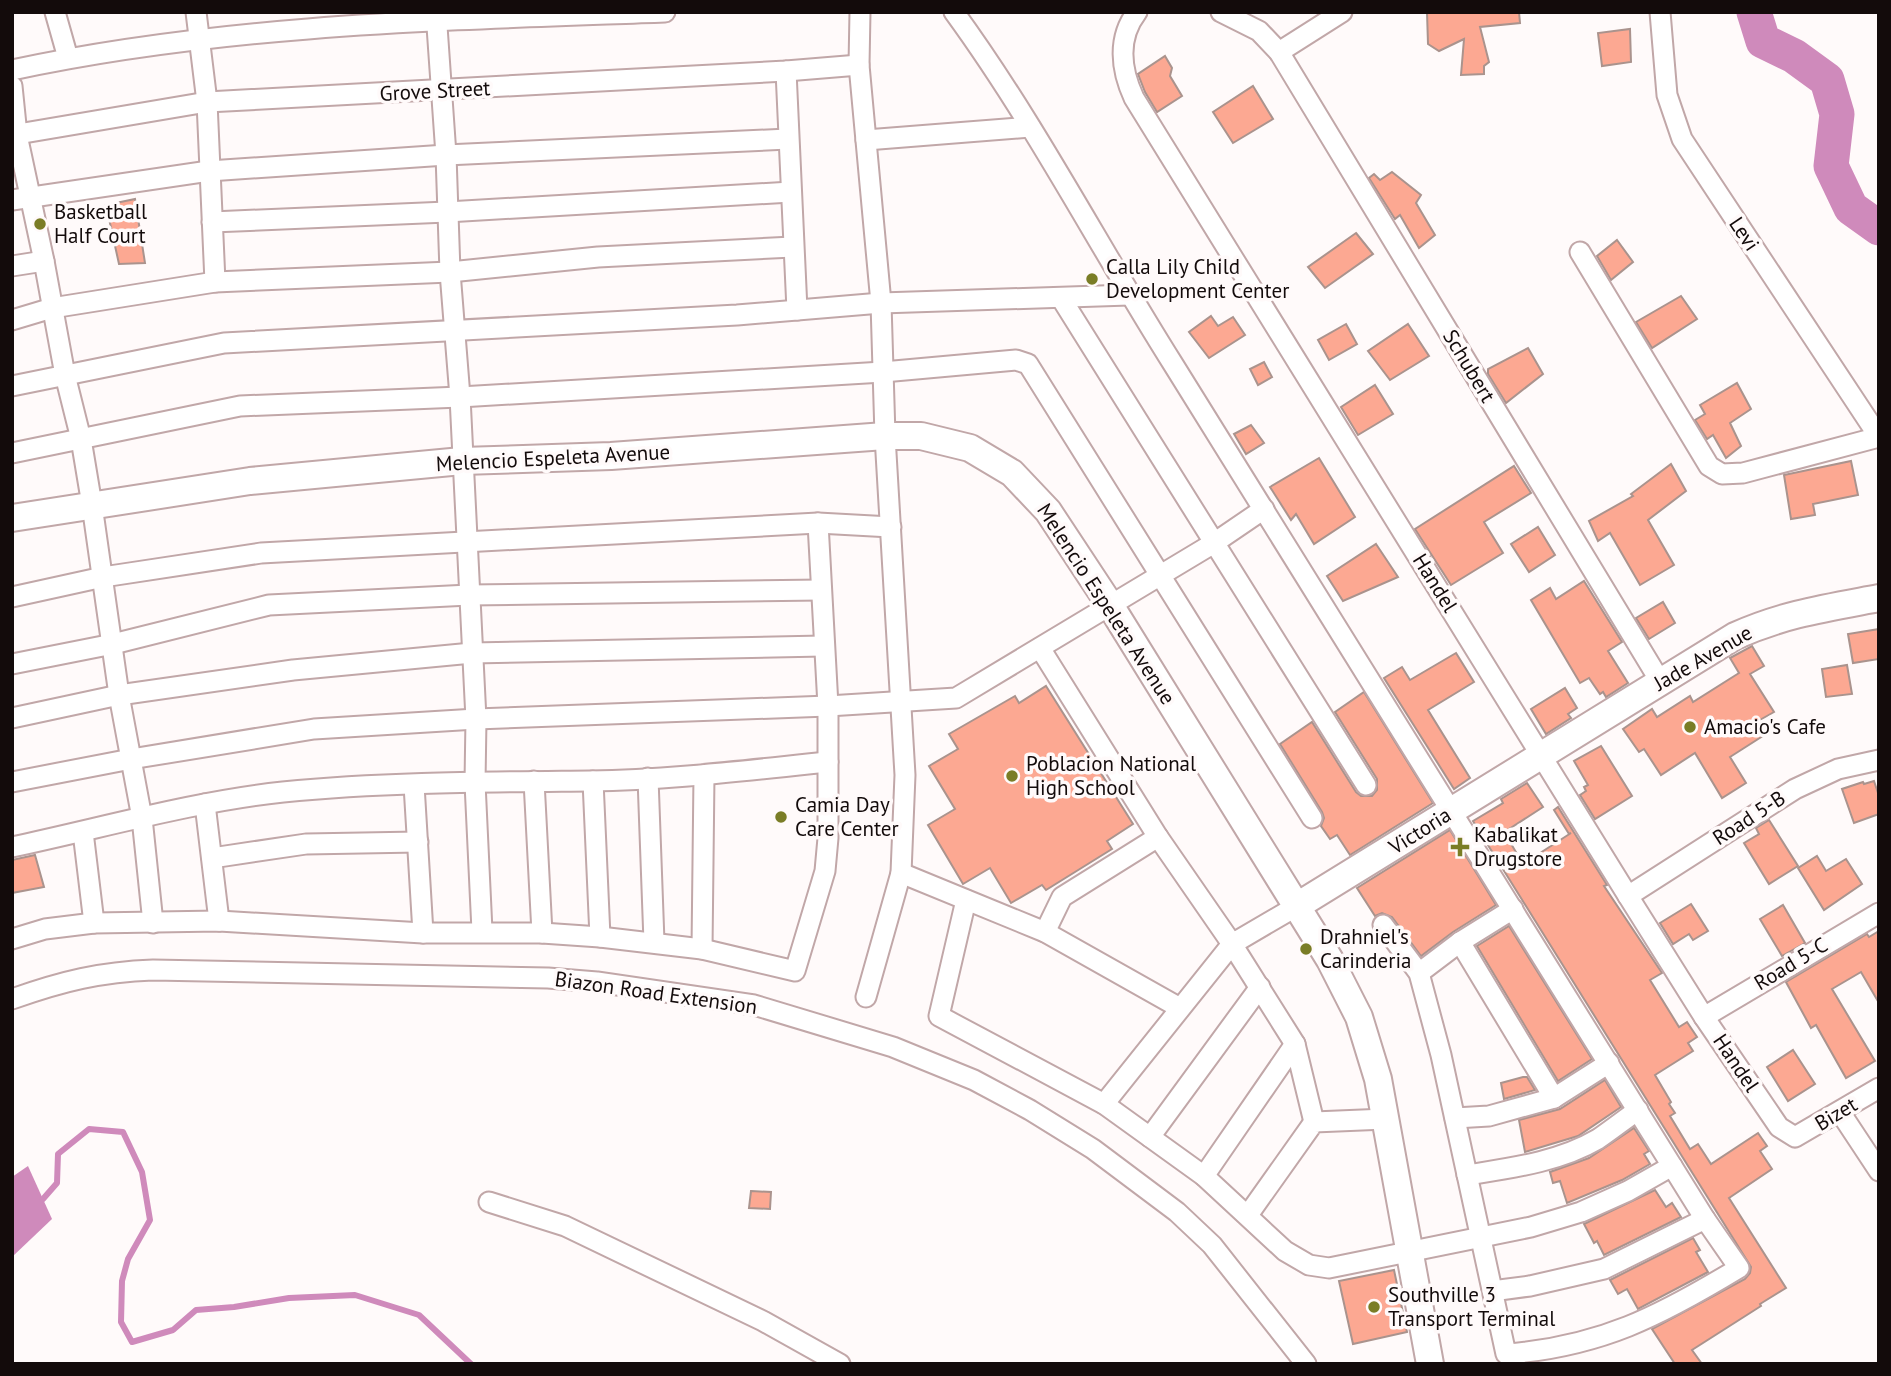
<svg xmlns="http://www.w3.org/2000/svg" width="1891" height="1376" viewBox="0 0 1891 1376" font-family="'PT Sans',sans-serif">
<rect width="100%" height="100%" fill="#fffafa"/>
<path fill="#cf8abb" d="M28,1166L52,1219L12,1257V1177Z"/>
<g fill="none" stroke-linecap="round" stroke-linejoin="round">
<path stroke="#cf8abb" stroke-width="6" d="M43,1199L57,1183L58,1154L89,1129L123,1132L142,1172L150,1220L128,1259L122,1281L121,1322L132,1342L173,1330L196,1310L234,1307L289,1298L355,1295L419,1315L471,1364"/>
<path stroke="#cf8abb" stroke-width="35" d="M1754,12L1763,41L1794,56L1827,80L1837,114L1831,166L1851,208L1879,228"/>
</g>
<g fill="#fca892" stroke="#aa938d" stroke-width="2">
<path d="M1427,12H1519L1520,23L1480,27L1489,62L1484,66V74L1461,75L1464,39L1439,51L1428,44Z"/>
<path d="M1630,29L1631,62L1602,66L1598,33Z"/>
<path d="M1165,56L1172,68L1170,76L1182,96L1157,112L1145,92L1138,74Z"/>
<path d="M1253,86L1273,119L1233,143L1213,112Z"/>
<path d="M1392,172L1421,195L1416,203L1435,235L1419,248L1400,215L1395,219L1369,178L1374,174L1380,180Z"/>
<path d="M135,199L145,263L119,264L106,205Z"/>
<path d="M1356,233L1373,254L1325,288L1308,267Z"/>
<path d="M1617,240L1633,262L1611,280L1597,256Z"/>
<path d="M1681,296L1697,319L1652,348L1636,322Z"/>
<path d="M1211,316L1218,326L1233,317L1245,335L1209,358L1189,332Z"/>
<path d="M1346,324L1357,344L1329,360L1318,340Z"/>
<path d="M1408,324L1429,356L1390,380L1368,351Z"/>
<path d="M1528,348L1543,374L1506,403L1488,374V369Z"/>
<path d="M1264,362L1272,377L1258,385L1250,369Z"/>
<path d="M1737,383L1751,409L1730,423L1741,446L1726,458L1713,435L1707,439L1695,420L1705,414L1700,405Z"/>
<path d="M1375,385L1393,414L1358,435L1341,407Z"/>
<path d="M1251,425L1264,443L1246,454L1234,434Z"/>
<path d="M1319,458L1355,517L1314,544L1296,514L1291,520L1270,487Z"/>
<path d="M1851,461L1858,495L1813,504L1815,515L1791,519L1784,475Z"/>
<path d="M1671,464L1686,491L1648,520L1674,565L1640,585L1610,533L1598,541L1589,521L1633,496L1631,494Z"/>
<path d="M1514,466L1531,493L1484,522L1503,553L1451,585L1415,529Z"/>
<path d="M1538,527L1555,555L1529,572L1511,544Z"/>
<path d="M1376,544L1398,577L1343,601L1327,576Z"/>
<path d="M1584,581L1622,642L1608,651L1628,683L1606,697L1603,692L1600,694L1589,678L1580,683L1531,600L1550,588L1556,599Z"/>
<path d="M1663,602L1675,623L1649,639L1636,618Z"/>
<path d="M1879,629V659L1853,663L1848,634Z"/>
<path d="M1752,646L1764,666L1750,674L1774,712L1758,721L1766,734L1730,757L1746,783L1722,798L1695,753L1661,775L1644,749L1639,752L1623,729L1652,709L1657,717L1690,696L1693,702L1739,673L1730,658Z"/>
<path d="M1456,653L1474,682L1428,710L1470,778L1454,789L1384,678L1402,667L1410,680Z"/>
<path d="M1847,665L1852,694L1826,697L1822,669Z"/>
<path d="M1046,686L1133,824L1107,841L1112,849L1046,890L1042,885L1011,903L990,868L963,884L928,825L955,809L929,766L958,749L949,734L1015,696L1019,703Z"/>
<path d="M1565,688L1577,708L1568,714L1571,718L1546,734L1531,709Z"/>
<path d="M1364,692L1433,803L1350,855L1337,835L1330,839L1321,826L1324,818L1322,812L1280,744L1312,722L1356,792L1361,796H1372L1377,790V779L1335,712Z"/>
<path d="M1601,746L1632,796L1595,819L1580,795L1586,791L1584,787L1588,785L1574,761Z"/>
<path d="M1874,781L1879,796V814L1854,823L1842,789L1863,782L1864,784Z"/>
<path d="M1527,783L1543,807L1506,831L1509,836L1507,837L1523,864L1571,833L1569,834L1554,810L1558,807L1607,885L1604,886L1662,973L1650,980L1679,1027L1687,1022L1697,1037L1688,1043L1693,1051L1655,1075L1671,1102L1669,1104L1675,1113L1670,1116L1690,1149L1698,1144L1711,1164L1758,1133L1767,1146L1760,1151L1772,1169L1729,1198L1786,1288L1760,1304L1761,1306L1692,1350L1702,1364H1675L1652,1329L1745,1279L1750,1273L1751,1267L1473,821L1503,803L1501,799Z"/>
<path d="M1769,820L1798,866L1769,884L1744,843L1759,834L1756,828Z"/>
<path d="M1450,830L1496,905L1453,932L1421,956L1392,917L1382,913L1375,916L1357,888Z"/>
<path d="M35,855L44,887L12,893V860Z"/>
<path d="M1817,856L1826,871L1846,859L1862,884L1824,910L1798,868Z"/>
<path d="M1691,904L1708,931L1693,940L1689,934L1673,944L1660,923Z"/>
<path d="M1783,905L1805,943L1782,956L1760,919Z"/>
<path d="M1509,926L1592,1059L1558,1081L1477,946Z"/>
<path d="M1879,931V1003L1861,972L1832,989L1875,1061L1846,1078L1816,1025L1811,1028L1786,982L1867,934L1869,937Z"/>
<path d="M1793,1050L1815,1084L1788,1101L1767,1067Z"/>
<path d="M1523,1077H1527L1535,1090L1504,1099L1501,1083Z"/>
<path d="M1605,1080L1621,1107L1578,1136L1525,1152L1519,1120L1560,1109Z"/>
<path d="M1634,1128L1649,1151L1644,1154L1650,1164L1622,1180L1567,1203L1560,1181L1553,1183L1550,1172L1589,1158Z"/>
<path d="M1655,1190L1666,1207L1672,1203L1681,1217L1604,1255L1597,1241L1594,1243L1584,1224Z"/>
<path d="M751,1191L771,1192L770,1209L749,1208Z"/>
<path d="M1693,1238L1700,1250L1696,1252L1708,1272L1638,1309L1627,1289L1618,1294L1610,1280Z"/>
<path d="M1394,1270L1407,1332L1353,1344L1339,1281Z"/>
</g>
<g fill="none" stroke-linecap="round" stroke-linejoin="round">
<g stroke="#c1a7a8" stroke-width="23">
<g id="street">
<path d="M55,12L68,58"/>
<path d="M196,12L207,102L215,282"/>
<path d="M436,12L446,155L450,272L460,397L476,719L475,783L482,931"/>
<path d="M860,12L859,65L881,303L885,436L905,775L901,873L866,997"/>
<path d="M954,12C1035,123 1099,247 1173,364C1352,647 1528,933 1705,1219L1739,1268C1660,1316 1600,1347 1506,1354L1441,1055L1419,973L1383,925"/>
<path d="M1137,12C1117,38 1121,70 1134,98L1628,896L1704,1017L1779,1127L1795,1137L1879,1088"/>
<path d="M1221,12L1259,31L1279,52L1660,681"/>
<path d="M1660,12L1667,95L1682,139L1879,437"/>
<path d="M1279,52L1342,12"/>
<path d="M12,70C226,24 447,20 665,12"/>
<path d="M786,71L797,310"/>
<path d="M12,86L17,135L44,261L65,375L81,439L92,505L119,695L142,818L153,923"/>
<path d="M12,135L207,102L786,71L859,65"/>
<path d="M866,140L1030,127"/>
<path d="M12,200L209,171L446,155L788,139"/>
<path d="M212,222L447,212L791,192"/>
<path d="M1580,252L1709,466L1722,474L1743,473L1879,437"/>
<path d="M12,266L44,261"/>
<path d="M1061,298L1366,785"/>
<path d="M12,320L52,308L215,282L450,272L598,257L793,247"/>
<path d="M12,386L224,343L737,315L881,303L1129,295"/>
<path d="M12,453L240,406L460,397L883,372L1016,360L1028,364L1312,818"/>
<path d="M12,597L103,577L261,553L818,523L891,527"/>
<path d="M1040,648L1158,837L1232,944L1295,1044L1314,1122"/>
<path d="M12,664L113,644L269,605L469,595L821,590"/>
<path d="M12,718L119,695L293,670L472,653L823,646"/>
<path d="M648,778L654,942"/>
<path d="M534,781L542,933"/>
<path d="M593,781L600,937"/>
<path d="M12,782L131,759L314,729L476,719L828,706L956,698L1214,543L1264,509"/>
<path d="M414,785L423,933"/>
<path d="M205,804L219,921"/>
<path d="M83,832L94,923"/>
<path d="M12,847C102,828 191,802 283,792C384,782 488,782 590,781C670,780 749,770 828,762"/>
<path d="M212,858L306,844L418,842"/>
<path d="M901,873L1045,932L1180,1008"/>
<path d="M1628,896L1795,789L1838,769L1879,760"/>
<path d="M966,900L939,1016L1104,1104L1204,1176L1285,1251L1309,1265L1329,1268L1531,1227L1581,1212L1628,1191L1672,1166"/>
<path d="M1045,932L1062,897L1158,837"/>
<path d="M12,939L45,929L94,923L219,921L423,933H542L600,937L702,949L795,971L825,871L828,838V706L818,523"/>
<path d="M1460,942L1554,1098"/>
<path d="M702,949L704,775"/>
<path d="M1419,973L1460,942L1513,909"/>
<path d="M12,999C63,981 100,972 153,970L548,978L597,982L754,1005L893,1047L974,1080L1030,1110L1093,1149L1177,1212L1212,1245L1306,1364"/>
<path d="M1704,1017L1879,913"/>
<path d="M1104,1104L1232,944L1297,906"/>
<path d="M1840,1112L1879,1171"/>
<path d="M1455,1118L1489,1116L1554,1098L1609,1063"/>
<path d="M1150,1137L1260,987"/>
<path d="M1467,1175C1511,1168 1559,1162 1598,1139C1611,1130 1624,1120 1638,1110"/>
<path d="M1204,1176L1295,1044"/>
<path d="M489,1202L565,1226L763,1321L840,1364"/>
<path d="M1248,1215L1314,1122L1386,1119"/>
<path d="M1492,1291L1530,1286L1604,1269L1705,1219"/>
</g>
</g>
<g stroke="#c1a7a8" stroke-width="30">
<g id="secondary">
<path d="M12,518L250,481L462,461L611,456L885,436H921L970,448L1012,473L1048,511L1110,605L1330,960L1359,1017L1378,1079L1430,1364"/>
<path d="M1297,906L1735,636C1784,614 1826,608 1879,598"/>
</g>
</g>
<use href="#street" stroke="#fff" stroke-width="19"/>
<use href="#secondary" stroke="#fff" stroke-width="26"/>
</g>
<g fill="#7a7d26" stroke="#fffafa" stroke-width="2.5">
<circle cx="40" cy="224" r="7"/>
<circle cx="1092" cy="279" r="7"/>
<circle cx="1690" cy="727" r="7"/>
<circle cx="1012" cy="776" r="7"/>
<circle cx="781" cy="817" r="7"/>
<path d="M1456.5 836.5h7v7h7v7h-7v7h-7v-7h-7v-7h7z"/>
<circle cx="1306" cy="949" r="7"/>
<circle cx="1374" cy="1307" r="7"/>
</g>
<g text-anchor="middle" stroke-width="7" stroke-linejoin="round" paint-order="stroke">
<g font-size="21" fill="#130b0b" stroke="#fffafa">
<text transform="translate(435 91) rotate(-3)" y="7">Grove Street</text>
<text transform="translate(1744 234) rotate(56)" y="7">Levi</text>
<text transform="translate(1469 366) rotate(59)" y="7">Schubert</text>
<text transform="translate(553 458) rotate(-3)" y="7">Melencio Espeleta Avenue</text>
<text transform="translate(1435 583) rotate(58)" y="7">Handel</text>
<text transform="translate(1106 604) rotate(57)" y="7">Melencio Espeleta Avenue</text>
<text transform="translate(1703 658) rotate(-30)" y="7">Jade Avenue</text>
<text transform="translate(1749 818) rotate(-33)" y="7">Road 5-B</text>
<text transform="translate(1420 831) rotate(-32)" y="7">Victoria</text>
<text transform="translate(1791 964) rotate(-31)" y="7">Road 5-C</text>
<text transform="translate(656 993) rotate(8)" y="7">Biazon Road Extension</text>
<text transform="translate(1736 1063) rotate(56)" y="7">Handel</text>
<text transform="translate(1836 1114) rotate(-31)" y="7">Bizet</text>
</g>
<g font-size="21" fill="#130b0b" stroke="#fffafa" text-anchor="start">
<text x="54" y="219">Basketball<tspan x="54" dy="24">Half Court</tspan></text>
<text x="1106" y="274">Calla Lily Child<tspan x="1106" dy="24">Development Center</tspan></text>
<text x="1704" y="734">Amacio's Cafe</text>
<text x="1026" y="771">Poblacion National<tspan x="1026" dy="24">High School</tspan></text>
<text x="795" y="812">Camia Day<tspan x="795" dy="24">Care Center</tspan></text>
<text x="1474" y="842">Kabalikat<tspan x="1474" dy="24">Drugstore</tspan></text>
<text x="1320" y="944">Drahniel's<tspan x="1320" dy="24">Carinderia</tspan></text>
<text x="1388" y="1302">Southville 3<tspan x="1388" dy="24">Transport Terminal</tspan></text>
</g>
</g>
<rect width="1891" height="1376" fill="none" stroke="#130b0b" stroke-width="28"/>
</svg>
